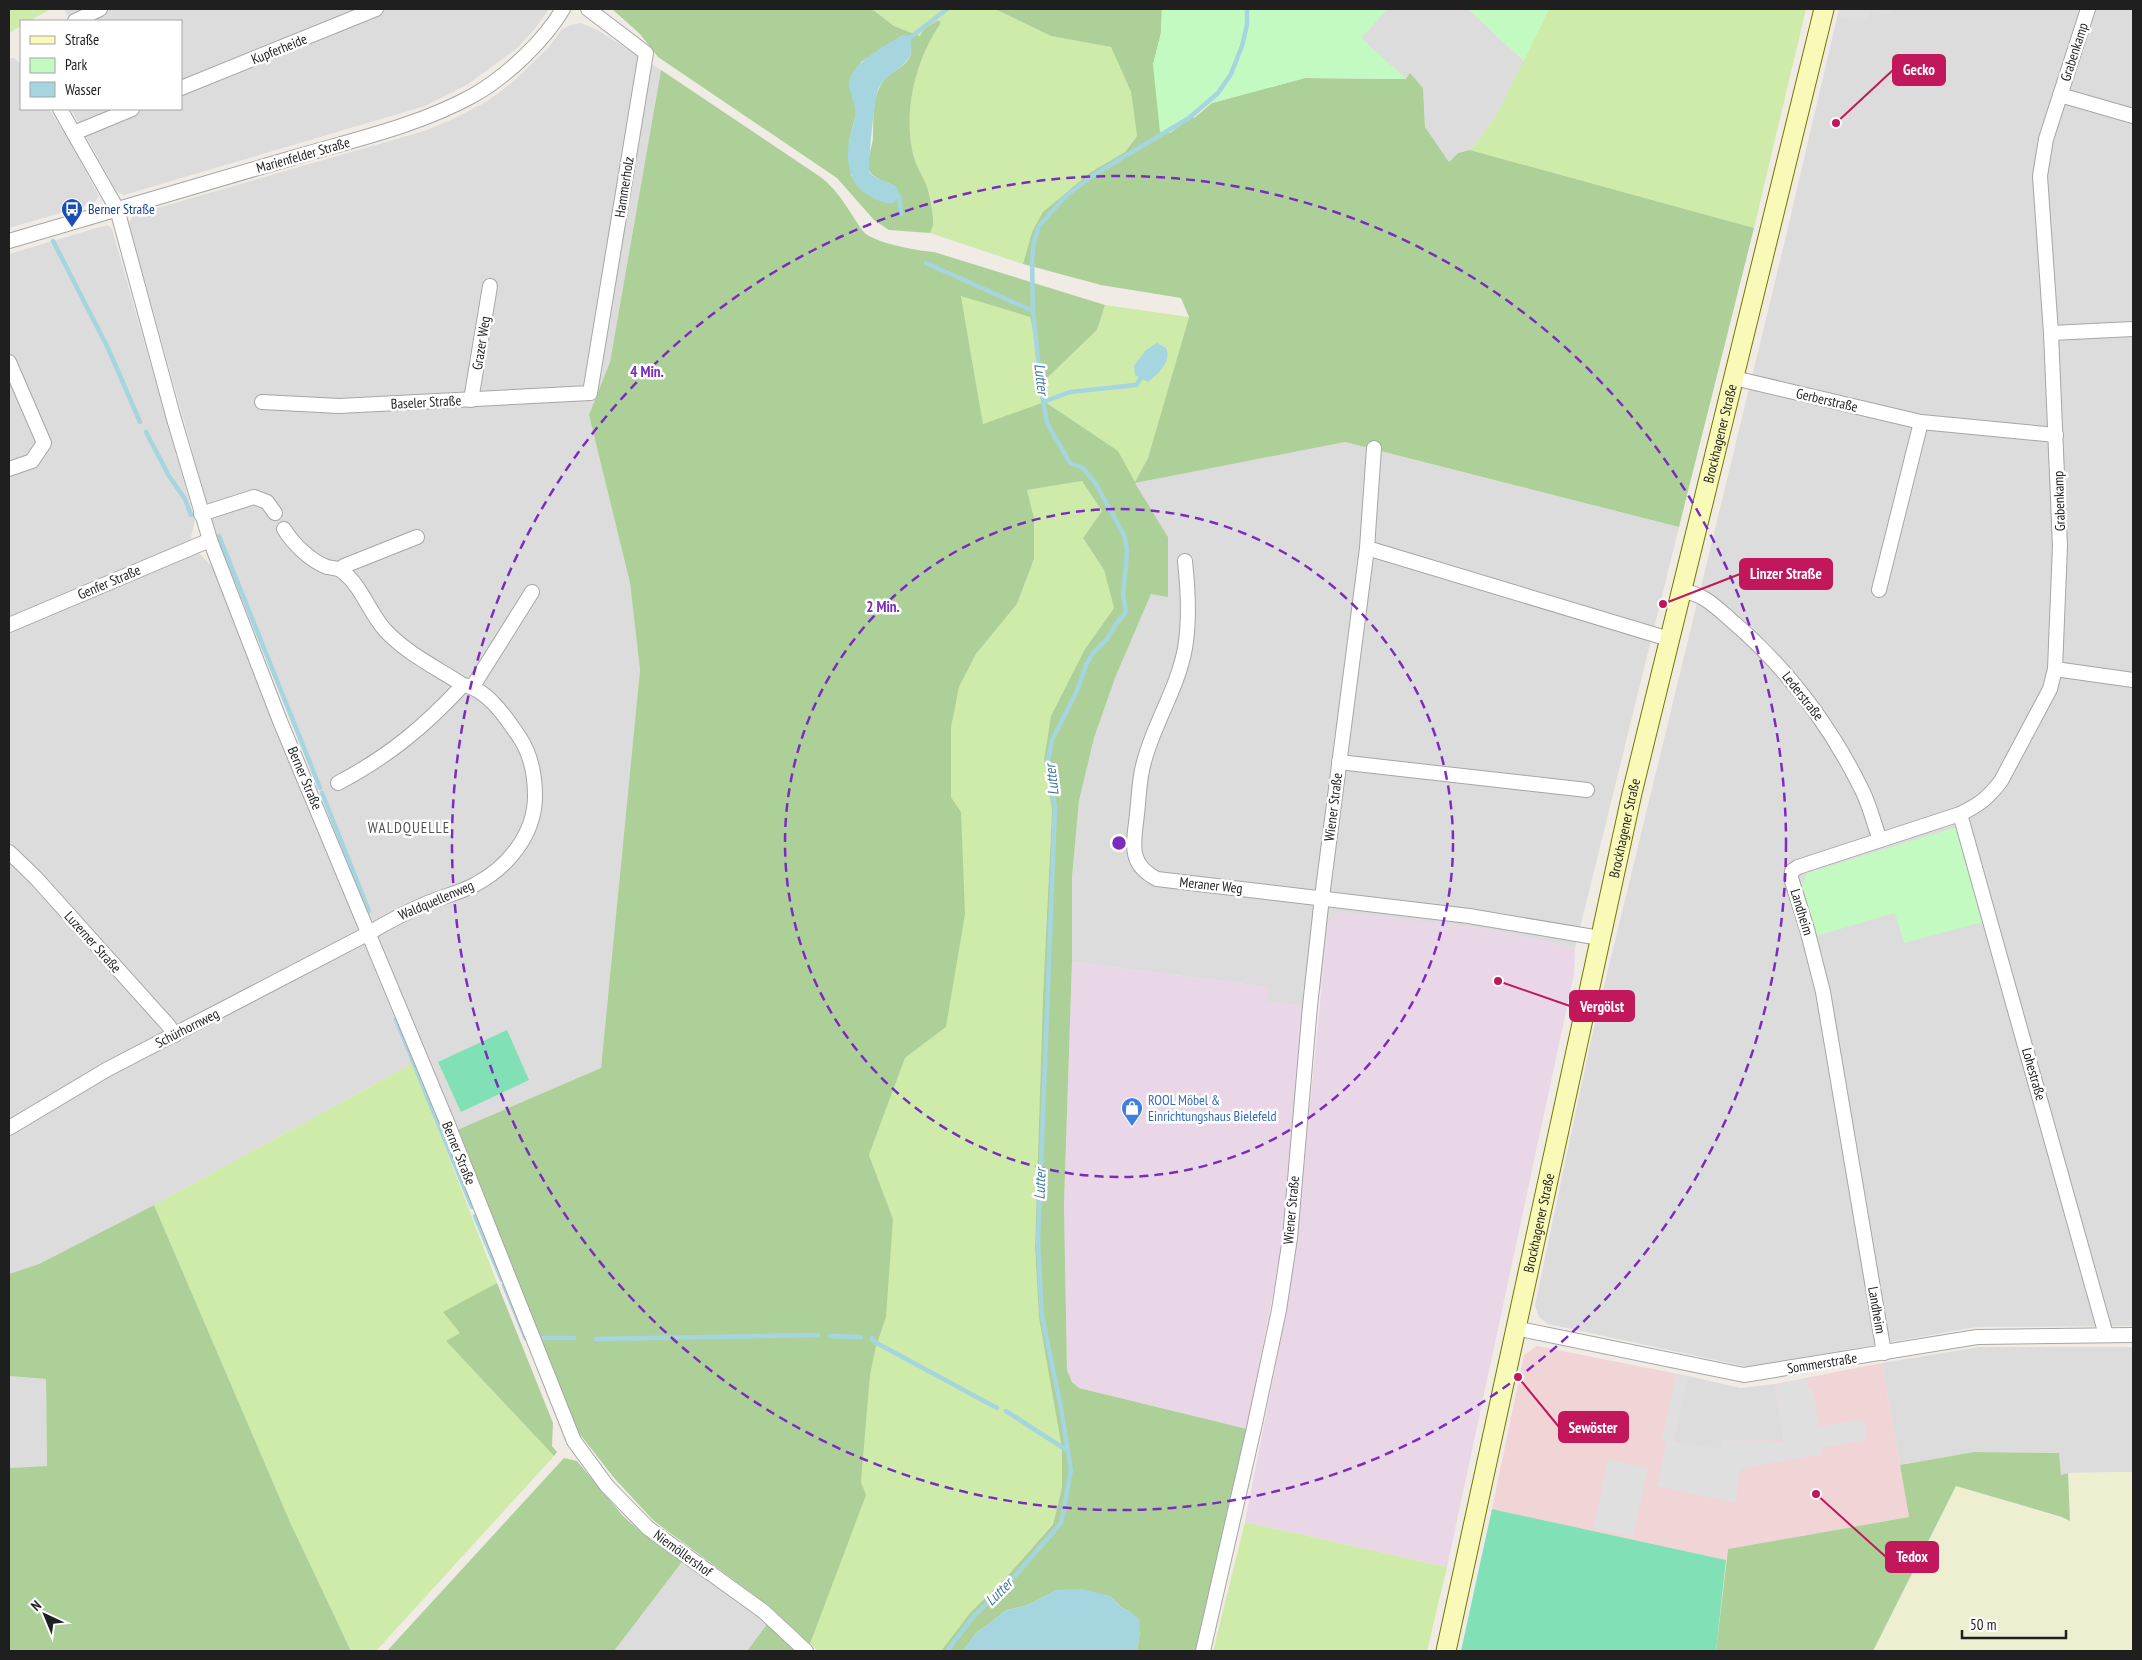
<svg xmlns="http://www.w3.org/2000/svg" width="2142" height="1660" viewBox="0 0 2142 1660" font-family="'PT Sans Narrow',sans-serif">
<rect width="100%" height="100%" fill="#f0ebe5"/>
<g fill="#dddcdc">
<path d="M64,9H549L534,30L515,50L468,84L425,106L124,195L116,191L71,109H181V21H71Z"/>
<path d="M1387,9H1468L1524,61L1495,118L1470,150L1458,153L1449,162L1425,127L1423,88L1410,74L1406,79L1361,38Z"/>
<path d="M1839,9H2133V1326L1977,1327L1748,1367L1548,1324L1539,1317L1535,1305L1591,1040L1781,257Z"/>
<path d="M581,23L599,31L661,70L610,362L589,415L630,583L640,670L601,1068L457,1130L217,539L129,224L133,215L424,131L453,119L486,102L513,82L549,47L561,30L571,25Z"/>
<path d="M9,58H14L21,64V109H49L69,140L99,196L94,203L9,228Z"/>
<path d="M107,225L112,229L195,521L190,541L9,621V254Z"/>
<path d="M1345,442L1679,527L1575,948L1486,929L1337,913L1328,923L1321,989L1304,987L1303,1006L1266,1002L1268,987L1072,962V877L1079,801L1094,738L1115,678L1151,594L1168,596V537L1135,483Z"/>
<path d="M198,552L215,570L275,723L413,1063L154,1205L39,1264L9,1274V633Z"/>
<path d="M1979,1347H2133V1472L2068,1473L2061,1475L2059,1453L1974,1452L1900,1465L1882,1363Z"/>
<path d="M9,1376L46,1379L47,1466L9,1468Z"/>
<path d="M1688,1376L1741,1388L1775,1384L1784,1441L1723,1440L1721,1450L1673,1442Z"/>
<path d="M682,1562L768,1623L747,1651H614Z"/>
</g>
<path fill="#f1d4d5" d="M1537,1346L1688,1376L1673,1442L1720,1450L1723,1440H1784L1775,1384L1882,1363L1909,1517L1728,1549L1726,1560L1492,1509L1524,1355Z"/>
<g fill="#e9d7e7">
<path d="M1342,912L1486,929L1575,948L1574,974L1447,1567L1245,1522L1286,1313L1296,1245L1328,923L1332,915Z"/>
<path d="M1072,962L1268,987L1267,1002L1303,1006L1284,1235L1247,1429L1079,1388L1072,1382L1067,1370L1064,1204Z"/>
</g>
<path fill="#eeefd0" d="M2133,1472V1651H1873L1956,1486L2069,1521L2068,1473Z"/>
<g fill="#ceebaa">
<path d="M9,9H51L29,21H21V26L9,33Z"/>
<path d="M872,9H995L1051,36L1111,47L1131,92L1137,135L1125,152L1091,172L1032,232L1023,264L930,233C931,229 934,226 934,222C933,214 930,192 926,184C921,173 914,162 912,149C904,107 917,58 941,23L938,20L924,29L921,36L894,26Z"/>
<path d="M1549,9H1806L1754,228L1470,150L1495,118Z"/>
<path d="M961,295L1030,317L1044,381L1097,330L1105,305L1189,317L1148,458L1135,483L983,424Z"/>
<path d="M1082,481L1102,511L1083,538L1104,570L1114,608L1085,649L1044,761L1052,810L1043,996L1035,1247L1039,1318L1062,1449V1488L1053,1523L1010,1573L970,1613L941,1651H818L810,1644L865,1495L861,1482L870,1376L876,1346L893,1219L869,1155L905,1058L946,1027L961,812L951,797V728L959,687L976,654L1017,604L1034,559V518L1027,490Z"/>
<path d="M413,1063L497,1283L444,1312L461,1334L446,1341L554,1456L376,1651H351L290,1522L154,1205Z"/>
<path d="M1245,1522L1447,1567L1427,1651H1213Z"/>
</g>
<g fill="#add099" fill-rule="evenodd">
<path d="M612,9H872L894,26L920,36L924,29L938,20L941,23C917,57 904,107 912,149C914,162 921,173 926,184C929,190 935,221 933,226C932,228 931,231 930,233L889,230L874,220L837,178L658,57L640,34ZM903,35C907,40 912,45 911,52C910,65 893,70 885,79C871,95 874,119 873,138C872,148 865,164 870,172C875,179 889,183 897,187L851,176L849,141L856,114L855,100L861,62Z"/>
<path d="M995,9H1162L1161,33L1153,65L1194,118L1212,103L1305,78L1406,79L1410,73L1423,88L1425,127L1449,162L1458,153L1470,150L1754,228L1679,527L1345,442L1135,483L1168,537V597L1151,594L1115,678L1094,738L1079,801L1072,877V962L1064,1204L1067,1370L1072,1382L1079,1388L1247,1429L1195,1651H1137L1140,1632L1129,1611L1122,1608L1110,1596L1057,1590L1025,1606L1007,1610L975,1634L963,1651H941L970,1613L1010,1573L1053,1524L1062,1488V1449L1039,1318L1035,1247L1043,996L1052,810L1044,761L1051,716L1085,649L1114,608L1104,570L1083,538L1102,511L1082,481L1027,490L1034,518V559L1017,604L976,654L959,687L951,728V797L961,812L965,914L946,1027L905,1058L869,1155L893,1219L886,1317L876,1346L870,1376L861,1482L866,1495L810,1644L768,1605L654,1521L615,1479L575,1428L457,1130L601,1068L640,670L630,583L589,415L610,362L661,70L822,178C840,193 849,211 862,230C871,243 919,251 934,252L1105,305L1097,330L1044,381L1030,317L961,296L983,424L1045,402L1118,451L1135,482L1148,458L1189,317L1181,298L1101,285L1023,264L1032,232L1043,212L1091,172L1125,152L1137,136L1131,92L1111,47L1051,36Z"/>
<path d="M154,1205L290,1522L351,1651H9V1468L47,1466L46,1379L9,1376V1274L39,1264Z"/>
<path d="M497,1283L553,1423L552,1446L557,1452L554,1456L446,1341L460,1333L443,1312Z"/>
<path d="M1974,1452L2059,1453L2061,1475L2068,1473L2070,1521L2062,1517L1956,1486L1873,1651H1716L1728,1549L1909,1517L1900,1465Z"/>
<path d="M564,1458L577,1461L623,1516L642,1533L682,1562L614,1651H387Z"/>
<path d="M768,1623L798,1651H747Z"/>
</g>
<g fill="#c2fac2">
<path d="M1162,9H1387L1361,38L1406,79L1305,78L1212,103L1170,133L1160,132L1153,65L1161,33Z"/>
<path d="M1468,9H1549L1524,61Z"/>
<path d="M1956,827L1983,922L1904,943L1895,913L1816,936L1801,887L1807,873Z"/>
</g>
<g fill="#82e0b6">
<path d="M507,1030L529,1080L461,1112L438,1062Z"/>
<path d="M1492,1509L1726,1560L1716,1651H1461Z"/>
</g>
<g fill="#dfdfdf">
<path d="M1840,9H1893L1892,15L1870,11L1867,22L1838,17Z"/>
<path d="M1676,1374L1688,1376L1673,1442L1720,1450L1723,1440L1784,1441L1776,1385L1807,1378L1808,1389H1813L1819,1426L1864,1419L1867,1440L1822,1448L1823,1454L1748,1467L1747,1469L1745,1467L1738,1474L1740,1476L1738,1478L1736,1503L1657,1486L1666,1443L1662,1439Z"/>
<path d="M1608,1459L1648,1468L1633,1537L1593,1528Z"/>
</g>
<g fill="#a5d5de">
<path d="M903,35L911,37C910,42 912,47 911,52C909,66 885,74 878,89C875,96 867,168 870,173C875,179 890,183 897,187L899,196L893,203C884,204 876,200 868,195C849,184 846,161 849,141C851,131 856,121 855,111C855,100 846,87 850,78C856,61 888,44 903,35Z"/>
<path d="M1157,343L1166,348C1172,362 1158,374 1148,382L1135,375L1134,366L1146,350Z"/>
<path d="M1082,1589L1110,1596L1122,1608L1129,1611L1139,1619L1140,1632L1137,1651H963L975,1634L1007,1610L1025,1606L1057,1590Z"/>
</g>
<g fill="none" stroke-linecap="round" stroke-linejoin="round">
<g stroke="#a5d5de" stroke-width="4.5">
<path d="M907,40L947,9"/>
<path d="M895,194L899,196L901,214"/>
<path d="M53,241L108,348L140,422"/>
<path d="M926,263L1033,311"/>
<path d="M1043,402L1070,392L1136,385L1141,378"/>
<path d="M146,432L169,476L185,499L191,515"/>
<path d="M219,536L320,788"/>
<path d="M322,793L369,911"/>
<path d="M396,1019L472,1207"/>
<path d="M475,1216L502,1280"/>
<path d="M504,1285L526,1339"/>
<path d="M830,1336L861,1337"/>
<path d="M542,1338H574"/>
<path d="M872,1338L873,1341L997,1408"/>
<path d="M596,1339L818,1335"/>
<path d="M1006,1411L1068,1451"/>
<path d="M947,1651L973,1617L1014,1577L1061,1523L1071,1470L1061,1408L1042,1316L1038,1242L1055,807L1048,760L1052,740L1076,693L1086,665L1093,653L1107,639L1116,624L1126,612L1123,595L1126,565L1127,549L1124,535L1096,484L1083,468L1070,463L1047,423L1041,388L1033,311L1032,259L1034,242L1039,226L1065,197L1092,176L1189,118L1218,93L1231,74L1242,46L1247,25V9"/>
</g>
<g stroke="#a6a6a6" stroke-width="16">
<g id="minor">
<path d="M75,21L100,9"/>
<path d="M181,88L376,9"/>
<path d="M2060,95L2133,116"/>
<path d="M60,109L117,209L174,419L210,540L280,721L447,1122L574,1441L607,1486L648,1528L763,1611L806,1651"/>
<path d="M74,133L132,109"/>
<path d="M9,241C103,213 198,186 292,158C353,140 418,126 474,95C507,76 544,41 563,9"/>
<path d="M2051,333L2133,329"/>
<path d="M9,362L44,443L32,461L9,469"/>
<path d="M1734,378L1921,422L2056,435"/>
<path d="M471,400L490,286"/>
<path d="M262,402L339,406L590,393L646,53L588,9"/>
<path d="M201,514L254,497L267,502L275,513"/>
<path d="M1367,548L1669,639"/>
<path d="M1185,561C1188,589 1190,620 1185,648C1178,688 1154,723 1144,762C1139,778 1139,797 1137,814C1134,843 1127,864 1157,879L1469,916L1600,938"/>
<path d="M341,569L344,566L417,537"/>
<path d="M1879,590L1921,422"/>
<path d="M1681,591C1703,593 1716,607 1732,621C1787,668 1830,725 1862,790C1870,806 1874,824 1880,840"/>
<path d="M9,625L210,540"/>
<path d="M2055,669L2133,680"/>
<path d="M473,686L532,592"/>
<path d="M1339,762L1587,790"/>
<path d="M338,783C389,756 424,727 463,685"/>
<path d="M1960,814L2106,1335"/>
<path d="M9,852L36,878L168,1025L175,1035"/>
<path d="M9,1128L106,1070L369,933C386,923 404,913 423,905C440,897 460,893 476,884C508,867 535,834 535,796C535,777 531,755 520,738C507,719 487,688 463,685C437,668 406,653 385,630C369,612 361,585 342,571C338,568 332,568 327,567C311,561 293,544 284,529"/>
<path d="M1515,1328L1744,1375L1977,1337L2133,1335"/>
<path d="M1884,1353L1823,992L1807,929L1791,878L1792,871L1798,867L1960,814C1979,805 1988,798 2001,781L2050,689L2055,669L2060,546L2051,333L2040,176L2046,139L2088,9"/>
<path d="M1203,1651L1254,1428L1279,1310L1290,1238L1310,1006L1322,897L1367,548L1374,448"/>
</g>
</g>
<g stroke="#737803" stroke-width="21">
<g id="secondary">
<path id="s1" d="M1446,1651L1632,793L1824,9"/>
</g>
</g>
<use href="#minor" stroke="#fff" stroke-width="14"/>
<use href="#secondary" stroke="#fafab8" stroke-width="19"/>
</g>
<g fill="none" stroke="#7b2cbf" stroke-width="2.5" stroke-dasharray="9 6">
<circle cx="1119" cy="843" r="334"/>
<circle cx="1119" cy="843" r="667"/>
</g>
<defs>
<g id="bus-pin" transform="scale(1.125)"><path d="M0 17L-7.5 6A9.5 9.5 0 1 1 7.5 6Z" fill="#1a4fb4" stroke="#fff"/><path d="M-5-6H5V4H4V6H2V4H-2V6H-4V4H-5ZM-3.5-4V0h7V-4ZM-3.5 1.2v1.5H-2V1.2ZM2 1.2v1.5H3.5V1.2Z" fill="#fff"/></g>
<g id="shop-pin" transform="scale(1.125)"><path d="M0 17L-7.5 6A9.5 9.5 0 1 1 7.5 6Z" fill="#3f7fe0" stroke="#fff"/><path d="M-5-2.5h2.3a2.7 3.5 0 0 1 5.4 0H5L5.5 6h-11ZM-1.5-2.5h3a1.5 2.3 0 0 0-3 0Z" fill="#fff"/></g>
</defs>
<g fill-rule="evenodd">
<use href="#bus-pin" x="72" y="209"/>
<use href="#shop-pin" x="1132" y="1108"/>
</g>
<g text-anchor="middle" stroke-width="5" stroke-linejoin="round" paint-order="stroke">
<g font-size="14" fill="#1f1f1f" stroke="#fff">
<text transform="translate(279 49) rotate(-22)" y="5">Kupferheide</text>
<text transform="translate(2074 52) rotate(-72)" y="5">Grabenkamp</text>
<text transform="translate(303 155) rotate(-16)" y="5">Marienfelder Straße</text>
<text transform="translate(624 187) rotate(-81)" y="5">Hammerholz</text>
<text transform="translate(481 343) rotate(-81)" y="5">Grazer Weg</text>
<text transform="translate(1827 400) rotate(13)" y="5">Gerberstraße</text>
<text transform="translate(426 402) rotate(-3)" y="5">Baseler Straße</text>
<text dy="5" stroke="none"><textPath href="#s1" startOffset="1248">Brockhagener Straße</textPath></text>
<text transform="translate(2059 501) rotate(-92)" y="5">Grabenkamp</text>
<text transform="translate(109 582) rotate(-23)" y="5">Genfer Straße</text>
<text transform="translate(1803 696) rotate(52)" y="5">Lederstraße</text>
<text transform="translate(305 778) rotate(67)" y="5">Berner Straße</text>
<text transform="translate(1333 807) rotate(-83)" y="5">Wiener Straße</text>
<text dy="5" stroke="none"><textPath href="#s1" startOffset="842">Brockhagener Straße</textPath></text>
<text transform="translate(1211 885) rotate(6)" y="5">Meraner Weg</text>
<text transform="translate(436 900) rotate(-23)" y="5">Waldquellenweg</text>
<text transform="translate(1802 912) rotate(73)" y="5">Landheim</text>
<text transform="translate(93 942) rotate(48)" y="5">Luzerner Straße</text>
<text transform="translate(187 1028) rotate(-27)" y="5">Schürhornweg</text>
<text transform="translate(2034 1074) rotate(74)" y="5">Lohestraße</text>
<text transform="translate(459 1153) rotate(68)" y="5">Berner Straße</text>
<text transform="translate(1291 1210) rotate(-85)" y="5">Wiener Straße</text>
<text dy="5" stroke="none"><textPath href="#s1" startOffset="438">Brockhagener Straße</textPath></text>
<text transform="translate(1877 1310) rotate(80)" y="5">Landheim</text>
<text transform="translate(1822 1363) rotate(-9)" y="5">Sommerstraße</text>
<text transform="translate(683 1553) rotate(36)" y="5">Niemöllershof</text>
</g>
<g font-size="14" fill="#164399" stroke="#fff" text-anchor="start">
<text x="88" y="214">Berner Straße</text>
</g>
<g font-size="14" fill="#366cbe" stroke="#fff" text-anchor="start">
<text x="1148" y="1105">ROOL Möbel &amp;<tspan x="1148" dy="16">Einrichtungshaus Bielefeld</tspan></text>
</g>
<g font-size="15" font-style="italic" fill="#4378a0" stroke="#fff">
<text transform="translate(1041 379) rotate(83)" y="5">Lutter</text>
<text transform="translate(1052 780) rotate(-97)" y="5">Lutter</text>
<text transform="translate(1040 1184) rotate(-88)" y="5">Lutter</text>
<text transform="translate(999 1592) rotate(-45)" y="5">Lutter</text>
</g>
<g font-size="15" letter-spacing="1" fill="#525252" stroke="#fff">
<text x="409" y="833">WALDQUELLE</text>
</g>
</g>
<circle cx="1119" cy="843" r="8" fill="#7b2cbf" stroke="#fff" stroke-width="2.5"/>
<g font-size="15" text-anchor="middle" font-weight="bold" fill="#7b2cbf" stroke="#fff" stroke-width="5" stroke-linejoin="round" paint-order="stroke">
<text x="647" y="377">4 Min.</text>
<text x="883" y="612">2 Min.</text>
</g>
<path fill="none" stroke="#c2185b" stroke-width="2" d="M1836 123L1893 70M1663 604L1740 574M1498 981L1570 1006M1518 1377L1559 1427M1816 1494L1886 1557"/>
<g fill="#c2185b" stroke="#fff" stroke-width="2">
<circle cx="1836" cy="123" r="5"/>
<circle cx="1663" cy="604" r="5"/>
<circle cx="1498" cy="981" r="5"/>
<circle cx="1518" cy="1377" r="5"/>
<circle cx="1816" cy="1494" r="5"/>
</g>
<g fill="#c2185b" stroke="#c2185b" stroke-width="2">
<rect x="1893" y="55" width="52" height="30" rx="5"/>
<rect x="1740" y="559" width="92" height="30" rx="5"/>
<rect x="1570" y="991" width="64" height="30" rx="5"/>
<rect x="1559" y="1412" width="69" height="30" rx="5"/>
<rect x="1886" y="1542" width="52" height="30" rx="5"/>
</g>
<g font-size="15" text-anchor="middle" font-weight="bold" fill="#fff">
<text x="1919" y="75">Gecko</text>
<text x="1786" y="579">Linzer Straße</text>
<text x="1602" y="1012">Vergölst</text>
<text x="1593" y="1433">Sewöster</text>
<text x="1912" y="1562">Tedox</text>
</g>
<rect width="2142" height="1660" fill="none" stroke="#1f1f1f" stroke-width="20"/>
<rect x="20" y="20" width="162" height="90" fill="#ffffff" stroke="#a5a5a5"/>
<rect x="30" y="36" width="25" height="8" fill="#fafab8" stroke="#a5a5a5"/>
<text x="65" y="45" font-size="15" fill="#1f1f1f">Straße</text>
<rect x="30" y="58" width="25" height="15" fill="#c2fac2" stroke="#a5a5a5"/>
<text x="65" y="70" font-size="15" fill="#1f1f1f">Park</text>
<rect x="30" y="82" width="25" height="15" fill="#a5d5de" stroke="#a5a5a5"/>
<text x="65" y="95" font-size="15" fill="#1f1f1f">Wasser</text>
<g transform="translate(45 1615) rotate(316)" stroke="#ffffff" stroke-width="4" paint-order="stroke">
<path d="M0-4L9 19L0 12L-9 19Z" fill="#1f1f1f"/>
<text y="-8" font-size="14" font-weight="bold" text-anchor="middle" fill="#1f1f1f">N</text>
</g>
<path d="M1962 1630v8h104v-8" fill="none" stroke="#1f1f1f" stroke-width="2.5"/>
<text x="1970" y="1630" font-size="15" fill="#1f1f1f" stroke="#ffffff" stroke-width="4" paint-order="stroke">50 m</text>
</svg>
